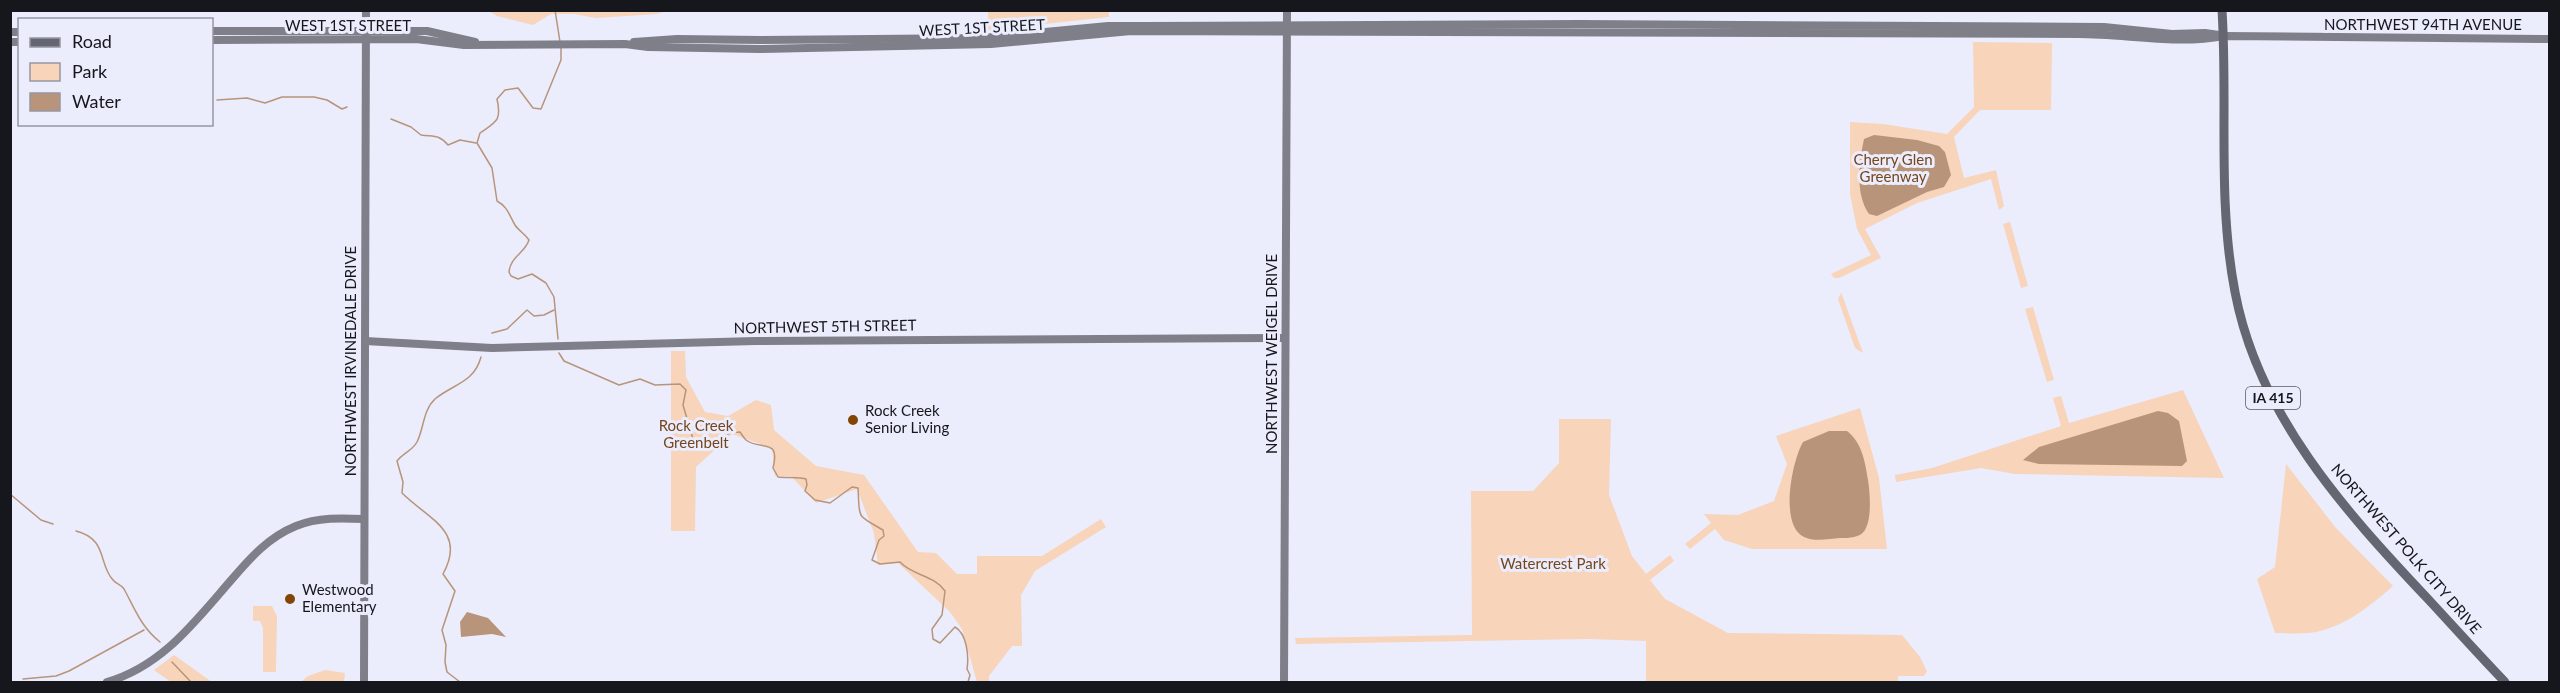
<svg xmlns="http://www.w3.org/2000/svg" width="2560" height="693" viewBox="0 0 2560 693" font-family="Lato,sans-serif">
<rect width="100%" height="100%" fill="#ebedfd"/>
<g fill="#f7d4ba">
<path d="M489,11H667L657,14L596,18L574,14H551L533,25L497,16Z"/>
<path d="M988,11H1109V17L988,30Z"/>
<path d="M1973,42L2052,43L2051,110H1980L1954,137L1964,178L1996,170L2004,206L1999,210L1991,179L1917,203L1865,229L1881,258L1839,278H1834L1831,274L1871,255L1857,229L1850,194V122L1883,124L1947,134L1974,107Z"/>
<path d="M2010,222L2028,286L2021,288L2003,224Z"/>
<path d="M1841,293V292L1863,353L1855,348L1838,299Z"/>
<path d="M2033,307L2054,380L2047,382L2025,309Z"/>
<path d="M671,351H685L686,377L705,412L728,416L756,400L771,405L774,430L816,466L864,475L918,552L936,553L957,574H977V556H1042L1101,519L1106,527L1035,571L1021,595L1022,646H1012L989,676V682H977L962,629L950,612L898,563L878,565L874,533L857,489L816,503L791,476H775L772,448L732,434L696,467L695,531H671Z"/>
<path d="M2183,390L2224,478L2015,474L1981,468L1896,482L1895,475L1932,468L2061,426L2053,398L2061,396L2069,423Z"/>
<path d="M1860,408L1879,478L1887,549H1752L1724,540L1715,529L1690,549L1685,544L1711,523L1704,514L1738,515L1774,501L1787,464L1776,436Z"/>
<path d="M1559,419H1611L1609,495L1632,556L1646,574L1670,555L1674,561L1650,580L1665,599L1728,633L1902,635L1920,657L1927,671L1924,676H1898V682H1646V641L1590,639L1296,644L1295,638L1472,635L1471,491H1533L1559,463Z"/>
<path d="M2286,464L2336,528L2393,586C2369,607 2341,630 2308,633C2297,634 2285,633 2275,633L2257,579L2275,567Z"/>
<path d="M253,606H272L277,616L276,672H263V628L260,621H253Z"/>
<path d="M174,655L212,682H171L154,670Z"/>
<path d="M325,670L345,673L344,682H301L308,676Z"/>
</g>
<g fill="#b8947a">
<path d="M1874,135L1917,140L1939,146L1945,152L1951,175L1944,187L1927,192L1877,216L1869,214C1855,194 1859,162 1864,139Z"/>
<path d="M2158,411L2168,413L2179,421L2187,461L2182,466L2039,464L2023,460L2039,447Z"/>
<path d="M1829,431H1847C1862,443 1865,461 1868,480C1870,493 1872,518 1865,530C1860,538 1849,538 1840,538C1829,539 1814,542 1804,537C1779,525 1792,461 1803,442Z"/>
<path d="M467,612L488,618L506,637L492,634L461,637L460,622Z"/>
</g>
<g fill="none" stroke-linecap="round" stroke-linejoin="round">
<g stroke="#b8947a" stroke-width="1.5">
<path d="M555,10L560,42"/>
<path d="M217,100L247,98L265,103L282,97H314L327,100L342,109L347,107"/>
<path d="M391,119L411,127L421,135C433,137 439,134 448,145L460,140L476,143"/>
<path d="M492,333L507,329L527,310L534,316L544,315L554,310"/>
<path d="M558,339L554,297L546,283L532,274L518,279L511,276L509,272C510,257 525,253 529,240C525,234 519,231 515,225C509,215 508,207 497,201L492,168L477,143L480,133C496,122 502,121 497,99L505,90L518,88L533,108L541,109L561,60V47"/>
<path d="M559,353L564,361L619,385L640,379L655,385L680,384L686,390L683,405L693,439L722,442L729,433L740,432C742,435 744,438 746,440C760,451 781,437 773,468L778,477C786,478 800,477 806,479L807,485L805,491L815,500L830,503L852,487L858,488C860,519 855,514 883,530L884,536L879,540L872,560L880,564L900,562C913,576 934,575 945,591L942,615L932,629L933,639L940,643L955,627C967,634 969,656 967,669L970,675L968,682"/>
<path d="M10,494L41,520L53,524"/>
<path d="M76,531C108,539 98,564 113,580C116,584 121,584 124,589C135,609 141,627 160,642"/>
<path d="M172,662L191,682"/>
<path d="M23,679L56,676L69,671L144,630"/>
<path d="M460,682L447,672L445,662L446,645L442,630L455,591L443,574C467,531 428,519 402,493L403,482L397,461C403,453 412,451 417,442C424,428 423,410 435,399C453,384 474,383 481,357"/>
</g>
<g stroke="#7e7f89" stroke-width="8">
<path d="M212,31H427L475,42"/>
<path d="M10,32H20"/>
<path d="M212,40L416,39L464,45L625,44L648,47L760,49L991,44L1131,31L2078,34C2127,34 2175,45 2224,36L2550,39"/>
<path d="M10,42H20"/>
<path d="M634,42L677,39L761,40L983,38L1108,26H1146L1580,24L2104,27L2172,34L2205,33L2219,35"/>
<path d="M365,341L492,348L756,341L1285,338"/>
<path d="M107,682C163,666 196,620 233,578C251,557 269,537 296,526C318,517 342,518 364,519"/>
<path d="M364,682L366,10"/>
<path d="M1284,682L1287,10"/>
</g>
<path stroke="#646671" stroke-width="9" d="M2222,10C2228,104 2217,199 2235,292C2258,415 2345,511 2428,599C2454,627 2479,655 2505,682"/>
</g>
<g fill="#834503" stroke="#ebedfd" stroke-width="2">
<circle cx="853" cy="420" r="6"/>
<circle cx="290" cy="599" r="6"/>
</g>
<g text-anchor="middle" stroke-width="6" stroke-linejoin="round" paint-order="stroke">
<rect fill="#ebedfd" stroke="#565760" stroke-width="1.5" x="2246" y="387" width="54" height="22" rx="4.5"/>
<g font-size="14" font-weight="bold" fill="#16171c">
<text x="2273" y="403">IA 415</text>
</g>
<g font-size="15" fill="#16171c" stroke="#ebedfd">
<text x="2423" y="30">NORTHWEST 94TH AVENUE</text>
<text x="348" y="31">WEST 1ST STREET</text>
<text transform="translate(982 28) rotate(-3)" y="5">WEST 1ST STREET</text>
<text transform="translate(825 327) rotate(-1)" y="5">NORTHWEST 5TH STREET</text>
<text transform="translate(1272 354) rotate(-90)" y="5">NORTHWEST WEIGEL DRIVE</text>
<text transform="translate(351 361) rotate(-90)" y="5">NORTHWEST IRVINEDALE DRIVE</text>
<text transform="translate(2406 549) rotate(49)" y="5">NORTHWEST POLK CITY DRIVE</text>
</g>
<g font-size="15" fill="#76451c" stroke="#ebedfd">
<text x="1893" y="165">Cherry Glen<tspan x="1893" dy="17">Greenway</tspan></text>
<text x="696" y="431">Rock Creek<tspan x="696" dy="17">Greenbelt</tspan></text>
<text x="1553" y="569">Watercrest Park</text>
</g>
<g font-size="15" fill="#16171c" stroke="#ebedfd" text-anchor="start">
<text x="865" y="416">Rock Creek<tspan x="865" dy="17">Senior Living</tspan></text>
<text x="302" y="595">Westwood<tspan x="302" dy="17">Elementary</tspan></text>
</g>
</g>
<rect width="2560" height="693" fill="none" stroke="#16171c" stroke-width="24"/>
<rect x="18" y="18" width="195" height="108" fill="#ebedfd" stroke="#9697a3" stroke-width="1.5"/>
<rect x="30" y="38" width="30" height="9" fill="#646671" stroke="#9697a3" stroke-width="1.5"/>
<text x="72" y="48" font-size="18" fill="#16171c">Road</text>
<rect x="30" y="63" width="30" height="18" fill="#f7d4ba" stroke="#9697a3" stroke-width="1.5"/>
<text x="72" y="78" font-size="18" fill="#16171c">Park</text>
<rect x="30" y="93" width="30" height="18" fill="#b8947a" stroke="#9697a3" stroke-width="1.5"/>
<text x="72" y="108" font-size="18" fill="#16171c">Water</text>
</svg>
